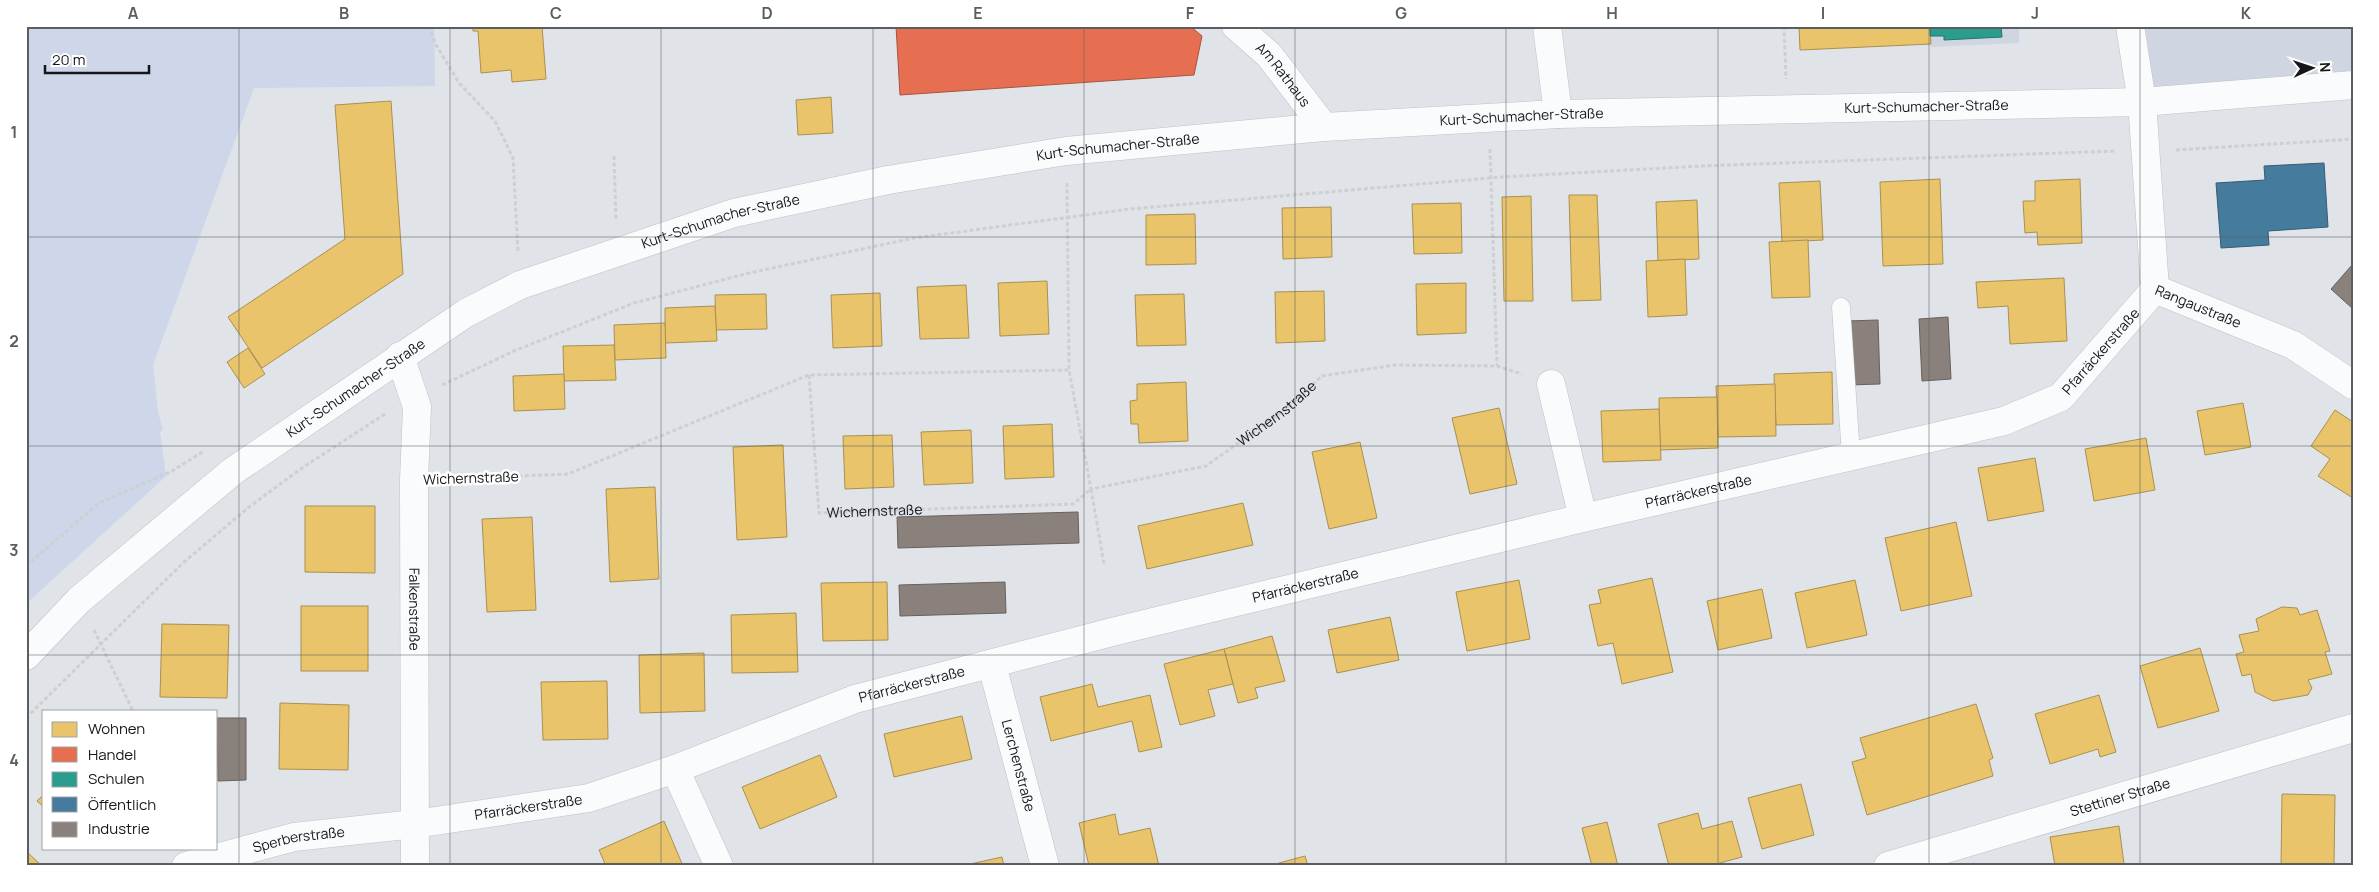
<svg xmlns="http://www.w3.org/2000/svg" width="2379" height="892" viewBox="0 0 2379 892" font-family="Manrope,sans-serif">
<rect width="100%" height="100%" fill="#e0e3e8"/>
<g fill="#d0d6e1">
<path d="M1930,26H2019V43L1931,47Z"/>
<path d="M2140,26H2353V91L2153,103Z"/>
</g>
<path fill="#cdd7e9" d="M26,26H434L435,86L254,88L153,365L158,412L163,430L160,432L166,476L26,604Z"/>
<g fill="#e9c46a" stroke="#a99052">
<path d="M473,26H542L546,79L512,82L511,70L481,73L478,31H473Z"/>
<path d="M1799,26H1930L1931,44L1800,50Z"/>
<path d="M831,97L833,133L798,135L796,100Z"/>
<path d="M391,101L403,274L262,368L228,317L345,239L335,105Z"/>
<path d="M1940,179L1943,264L1883,266L1880,182Z"/>
<path d="M2080,179L2082,243L2038,245L2037,232L2025,233L2023,201H2035V181Z"/>
<path d="M1820,181L1823,240L1782,242L1779,183Z"/>
<path d="M1569,195H1597L1601,300L1572,301Z"/>
<path d="M1531,196L1533,301H1504L1502,197Z"/>
<path d="M1697,200L1699,259L1658,261L1656,202Z"/>
<path d="M1461,203L1462,253L1414,254L1412,204Z"/>
<path d="M1331,207L1332,257L1283,259L1282,208Z"/>
<path d="M1195,214L1196,264L1146,265V215Z"/>
<path d="M1808,240L1810,297L1772,298L1769,242Z"/>
<path d="M1685,259L1687,315L1648,317L1646,261Z"/>
<path d="M2064,278L2067,341L2010,344L2008,306L1978,308L1976,282Z"/>
<path d="M1047,281L1049,334L1000,336L998,283Z"/>
<path d="M1466,283V333L1417,335L1416,284Z"/>
<path d="M966,285L969,338L920,339L917,287Z"/>
<path d="M1324,291L1325,341L1276,343L1275,292Z"/>
<path d="M880,293L882,346L833,348L831,295Z"/>
<path d="M766,294L767,329L716,330L715,295Z"/>
<path d="M1184,294L1186,345L1137,346L1135,295Z"/>
<path d="M715,306L717,341L665,343V308Z"/>
<path d="M665,323L666,358L615,360L614,325Z"/>
<path d="M614,345L616,380L564,381L563,346Z"/>
<path d="M248,348L265,374L244,388L227,362Z"/>
<path d="M1832,372L1833,424L1776,425L1774,374Z"/>
<path d="M564,374L565,409L514,411L513,376Z"/>
<path d="M1186,382L1188,441L1139,443L1138,424H1131L1130,401L1137,400V384Z"/>
<path d="M1775,384L1776,436L1718,437L1716,386Z"/>
<path d="M1717,397L1718,448L1660,450L1659,398Z"/>
<path d="M2243,403L2251,447L2205,455L2197,411Z"/>
<path d="M1499,408L1517,484L1470,494L1452,418Z"/>
<path d="M1659,409L1661,460L1603,462L1601,411Z"/>
<path d="M2335,410L2353,422V498L2318,476L2330,459L2311,446Z"/>
<path d="M1052,424L1054,477L1005,479L1003,426Z"/>
<path d="M971,430L973,483L924,485L921,432Z"/>
<path d="M892,435L894,487L845,489L843,436Z"/>
<path d="M2146,438L2155,490L2094,501L2085,449Z"/>
<path d="M1360,442L1377,518L1329,529L1312,452Z"/>
<path d="M783,445L787,537L737,540L733,447Z"/>
<path d="M2035,458L2044,511L1988,521L1978,468Z"/>
<path d="M655,487L659,579L610,582L606,489Z"/>
<path d="M1243,503L1253,545L1147,569L1138,526Z"/>
<path d="M305,506H375V573L305,572Z"/>
<path d="M532,517L536,610L487,612L482,519Z"/>
<path d="M1956,522L1972,596L1901,611L1885,538Z"/>
<path d="M1652,578L1673,672L1622,684L1613,643L1598,646L1589,605L1601,603L1598,590Z"/>
<path d="M1519,580L1530,639L1467,651L1456,592Z"/>
<path d="M1855,580L1867,635L1807,648L1795,593Z"/>
<path d="M887,582L888,640L823,641L821,583Z"/>
<path d="M1762,589L1772,638L1718,650L1707,601Z"/>
<rect x="301" y="606" width="67" height="65"/>
<path d="M2282,607L2297,608L2300,615L2317,610L2330,651L2325,652L2332,674L2308,680L2312,688L2308,695L2273,701L2255,692L2251,674L2242,676L2236,654L2244,652L2239,635L2259,631L2256,619Z"/>
<path d="M796,613L798,672L732,673L731,615Z"/>
<path d="M1390,617L1399,660L1337,673L1328,630Z"/>
<path d="M162,624L229,625L227,698L160,697Z"/>
<path d="M1272,636L1285,681L1255,688L1258,698L1238,703L1224,649Z"/>
<path d="M2200,648L2219,711L2158,728L2140,666Z"/>
<path d="M1224,649L1233,684L1208,690L1215,716L1180,725L1164,664Z"/>
<path d="M704,653L705,711L640,713L639,655Z"/>
<path d="M607,681L608,739L543,740L541,682Z"/>
<path d="M1092,684L1098,707L1150,695L1162,747L1139,752L1132,721L1051,741L1040,697Z"/>
<path d="M2099,695L2116,752L2100,757L2098,749L2050,764L2035,714Z"/>
<path d="M280,703L349,705L348,770L279,769Z"/>
<path d="M1976,704L1993,758L1989,760L1993,776L1867,815L1852,762L1866,758L1860,738Z"/>
<path d="M962,716L972,759L894,777L884,734Z"/>
<path d="M820,755L837,797L760,829L742,787Z"/>
<path d="M1801,784L1814,835L1762,849L1748,798Z"/>
<path d="M44,794V807L37,801Z"/>
<path d="M2282,794L2335,795L2334,866H2281Z"/>
<path d="M1698,813L1702,829L1732,821L1742,857L1709,866H1669L1658,824Z"/>
<path d="M1115,814L1119,835L1150,828L1159,866H1089L1079,823Z"/>
<path d="M664,821L683,866H606L599,850Z"/>
<path d="M1607,822L1618,866H1592L1582,828Z"/>
<path d="M2119,826L2124,864L2055,866L2050,837Z"/>
<path d="M26,851L42,866H26Z"/>
<path d="M1305,856L1308,866H1268Z"/>
<path d="M1002,857L1004,866H961Z"/>
</g>
<path fill="#e76f51" stroke="#a85440" d="M896,26H1190L1202,36L1194,75L900,95Z"/>
<path fill="#2a9d8f" stroke="#23746c" d="M1930,26H2001L2002,37L1944,40V36H1930Z"/>
<path fill="#457b9d" stroke="#365d75" d="M2324,163L2328,227L2268,231L2269,245L2221,248L2216,183L2265,180L2264,166Z"/>
<g fill="#8a817c" stroke="#67615e">
<path d="M2352,265L2353,266V309L2331,289Z"/>
<path d="M1948,317L1951,379L1922,381L1919,319Z"/>
<path d="M1878,320L1880,384L1848,385L1846,321Z"/>
<path d="M1078,512L1079,543L898,548L897,517Z"/>
<path d="M1005,582L1006,613L900,616L899,585Z"/>
<path d="M217,718H246V780L218,781Z"/>
</g>
<g fill="none" stroke-linecap="round" stroke-linejoin="round">
<g stroke="#bfc1c5" stroke-width="19">
<path id="lane" d="M1841,307L1851,456"/>
</g>
<g stroke="#bfc1c5" stroke-width="29">
<g id="street">
<path id="s3" d="M1236,26L1269,55L1324,127"/>
<path id="s4" d="M2130,26L2142,102L2155,289L2293,345L2353,385"/>
<path id="s5" d="M400,356L417,407L414,480L415,866"/>
<path d="M1551,384L1583,518"/>
<path id="s6" d="M992,665L1045,866"/>
<path d="M675,769L719,866"/>
<path id="s7" d="M186,866L294,837L415,824L589,798L675,769L855,699L1116,631L1583,518L2004,421L2061,397L2155,289"/>
<path id="s8" d="M1888,866L2353,728"/>
</g>
</g>
<g stroke="#bfc1c5" stroke-width="29">
<g id="secondary">
<path d="M1547,26L1558,114"/>
<path id="s9" d="M26,656L79,600L233,471L466,313L520,285L734,213L888,180L1066,151L1324,127L1558,114L2142,102L2353,85"/>
</g>
</g>
<g stroke="#cecfd1" stroke-width="3" stroke-dasharray="4 2.5" stroke-linecap="butt">
<path d="M429,26L436,45L459,83L495,121L513,158L518,252"/>
<path d="M1784,26L1786,79"/>
<path d="M1490,149L1497,366"/>
<path d="M2176,150L2353,139"/>
<path d="M614,156L616,221"/>
<path d="M1067,183L1069,370"/>
<path id="s1" d="M809,375L819,513L1073,504L1091,489L1104,564"/>
<path d="M442,385L514,351L634,303L749,273L914,238L1130,209L1502,177L1702,166L2115,151"/>
<path id="s2" d="M447,479L568,474L809,375L1069,370L1091,489L1206,466L1286,409L1322,376L1395,365L1497,366L1522,374"/>
<path d="M26,566L99,503L172,471L204,451"/>
<path d="M94,630L133,711"/>
<path d="M26,718L183,563L249,507L302,468L385,414"/>
</g>
<use href="#lane" stroke="#fafbfc" stroke-width="18"/>
<use href="#street" stroke="#fafbfc" stroke-width="28"/>
<use href="#secondary" stroke="#fafbfc" stroke-width="28"/>
</g>
<path fill="none" stroke="#5b5e61" stroke-width="1" stroke-opacity="0.55" d="M239,26V866M450,26V866M661,26V866M873,26V866M1084,26V866M1295,26V866M1506,26V866M1718,26V866M1929,26V866M2140,26V866M26,237H2353M26,446H2353M26,655H2353"/>
<g text-anchor="middle" stroke-width="5" stroke-linejoin="round" paint-order="stroke">
<g font-size="14" fill="#141619" stroke="#fff">
<text dy="5" stroke="none"><textPath href="#s3" startOffset="68">Am Rathaus</textPath></text>
<text dy="5" stroke="none"><textPath href="#s9" startOffset="2046">Kurt-Schumacher-Straße</textPath></text>
<text dy="5" stroke="none"><textPath href="#s9" startOffset="1641">Kurt-Schumacher-Straße</textPath></text>
<text dy="5" stroke="none"><textPath href="#s9" startOffset="1236">Kurt-Schumacher-Straße</textPath></text>
<text dy="5" stroke="none"><textPath href="#s9" startOffset="831">Kurt-Schumacher-Straße</textPath></text>
<text dy="5" stroke="none"><textPath href="#s4" startOffset="311">Rangaustraße</textPath></text>
<text dy="5" stroke="none"><textPath href="#s7" startOffset="1998">Pfarräckerstraße</textPath></text>
<text dy="5" stroke="none"><textPath href="#s9" startOffset="426">Kurt-Schumacher-Straße</textPath></text>
<text dy="5" stroke="none"><textPath href="#s2" startOffset="968">Wichernstraße</textPath></text>
<text transform="translate(471 478) rotate(-2)" y="5">Wichernstraße</text>
<text dy="5" stroke="none"><textPath href="#s7" startOffset="1562">Pfarräckerstraße</textPath></text>
<text dy="5" stroke="none"><textPath href="#s1" startOffset="194">Wichernstraße</textPath></text>
<text dy="5" stroke="none"><textPath href="#s7" startOffset="1158">Pfarräckerstraße</textPath></text>
<text dy="5" stroke="none"><textPath href="#s5" startOffset="256">Falkenstraße</textPath></text>
<text dy="5" stroke="none"><textPath href="#s7" startOffset="752">Pfarräckerstraße</textPath></text>
<text dy="5" stroke="none"><textPath href="#s6" startOffset="104">Lerchenstraße</textPath></text>
<text dy="5" stroke="none"><textPath href="#s8" startOffset="242">Stettiner Straße</textPath></text>
<text dy="5" stroke="none"><textPath href="#s7" startOffset="348">Pfarräckerstraße</textPath></text>
<text dy="5" stroke="none"><textPath href="#s7" startOffset="116">Sperberstraße</textPath></text>
</g>
</g>
<rect width="2379" height="892" fill="none" stroke="#ffffff" stroke-width="55"/>
<rect x="42" y="710" width="175" height="140" fill="#ffffff" stroke="#a1a2a3"/>
<rect x="52" y="722" width="25" height="15" fill="#e9c46a" stroke="#a1a2a3"/>
<text x="88" y="734" font-size="15" fill="#141619">Wohnen</text>
<rect x="52" y="747" width="25" height="15" fill="#e76f51" stroke="#a1a2a3"/>
<text x="88" y="760" font-size="15" fill="#141619">Handel</text>
<rect x="52" y="772" width="25" height="15" fill="#2a9d8f" stroke="#a1a2a3"/>
<text x="88" y="784" font-size="15" fill="#141619">Schulen</text>
<rect x="52" y="797" width="25" height="15" fill="#457b9d" stroke="#a1a2a3"/>
<text x="88" y="810" font-size="15" fill="#141619">Öffentlich</text>
<rect x="52" y="822" width="25" height="15" fill="#8a817c" stroke="#a1a2a3"/>
<text x="88" y="834" font-size="15" fill="#141619">Industrie</text>
<g transform="translate(2312 68) rotate(87)" stroke="#ffffff" stroke-width="4" paint-order="stroke">
<path d="M0-4L9 19L0 12L-9 19Z" fill="#141619"/>
<text y="-8" font-size="14" font-weight="bold" text-anchor="middle" fill="#141619">N</text>
</g>
<path d="M45 65v8h104v-8" fill="none" stroke="#141619" stroke-width="2.5"/>
<text x="52" y="65" font-size="15" fill="#141619" stroke="#ffffff" stroke-width="4" paint-order="stroke">20 m</text>
<rect x="28" y="28" width="2324" height="836" fill="none" stroke="#5b5e61" stroke-width="2"/>
<g font-size="16" text-anchor="middle" font-weight="bold" fill="#5b5e61">
<text x="133" y="19">A</text>
<text x="344" y="19">B</text>
<text x="556" y="19">C</text>
<text x="767" y="19">D</text>
<text x="978" y="19">E</text>
<text x="1190" y="19">F</text>
<text x="1401" y="19">G</text>
<text x="1612" y="19">H</text>
<text x="1823" y="19">I</text>
<text x="2035" y="19">J</text>
<text x="2246" y="19">K</text>
<text x="14" y="138">1</text>
<text x="14" y="347">2</text>
<text x="14" y="556">3</text>
<text x="14" y="766">4</text>
</g>
</svg>
